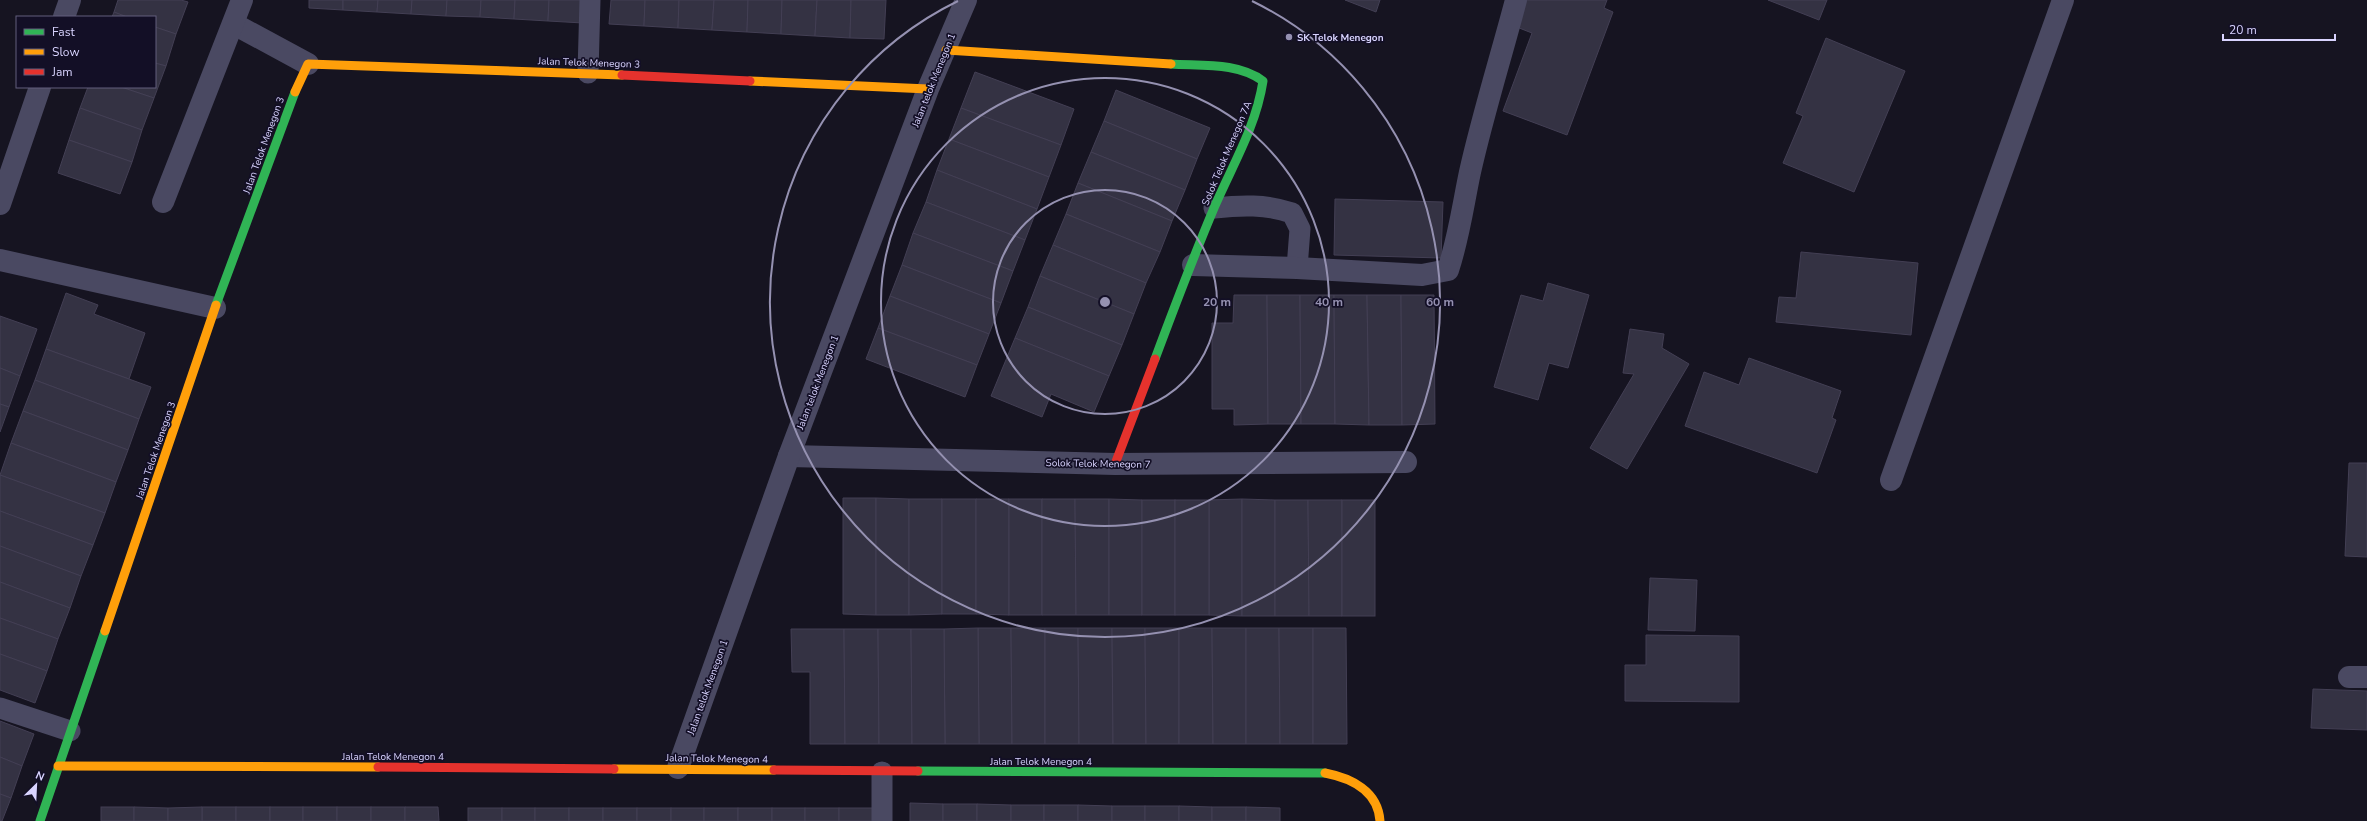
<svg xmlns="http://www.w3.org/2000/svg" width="2367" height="821" viewBox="0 0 2367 821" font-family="'Nunito Sans',sans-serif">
<rect width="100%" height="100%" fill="#161421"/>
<g fill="#343243" stroke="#433f54">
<path d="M118,0H181L188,2L176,34L155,27V17H127L114,12Z"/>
<path d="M309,0H343V10L309,8Z"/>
<path d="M343,0H378L377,12L343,10Z"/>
<path d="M378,0H412L411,14L377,12Z"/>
<path d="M412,0H447L446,16L411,14Z"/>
<path d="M447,0H481L480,17L446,16Z"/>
<path d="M481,0H515L514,19L480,17Z"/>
<path d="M515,0H549L548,21L514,19Z"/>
<path d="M549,0H584L583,23L548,21Z"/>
<path d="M611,0H645L644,26L609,24Z"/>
<path d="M645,0H679L678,28L644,26Z"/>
<path d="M679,0H714L712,30L678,28Z"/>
<path d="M714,0H748L747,32L712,30Z"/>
<path d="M748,0H782L781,34L747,32Z"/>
<path d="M782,0H817L815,36L781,34Z"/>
<path d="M817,0H851L850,38L815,36Z"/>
<path d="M851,0H886L884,39L850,38Z"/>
<path d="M1345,0H1380L1376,12Z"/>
<path d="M1524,0H1607L1604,8L1613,12L1567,135L1503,111L1532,33L1514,26Z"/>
<path d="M1768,0H1827L1819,20Z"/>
<path d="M114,12L127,17H112Z"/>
<path d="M155,27L176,34L166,66L155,63Z"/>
<path d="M1826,38L1905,71L1854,192L1783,163L1803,116L1796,113Z"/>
<path d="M155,63L166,66L154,98L121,87H155Z"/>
<path d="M975,72L1074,109L1061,145L961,108Z"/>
<path d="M88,87H121L154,98L142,130L80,108Z"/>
<path d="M1116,90L1210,128L1197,159L1104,121Z"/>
<path d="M80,108L142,130L132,162L69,140Z"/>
<path d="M961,108L1061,145L1049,177L949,139Z"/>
<path d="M1104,121L1197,159L1185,190L1091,152Z"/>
<path d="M949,139L1049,177L1037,209L937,170Z"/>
<path d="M69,140L132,162L120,194L58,173Z"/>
<path d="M1091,152L1185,190L1172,221L1078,183Z"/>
<path d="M937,170L1037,209L1025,240L926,202Z"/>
<path d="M1078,183L1172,221L1160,252L1066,214Z"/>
<path d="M1335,199L1443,202L1441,258L1334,255Z"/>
<path d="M926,202L1025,240L1013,271L913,233Z"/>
<path d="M1066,214L1160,252L1146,283L1053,245Z"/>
<path d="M913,233L1013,271L1001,303L902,265Z"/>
<path d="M1053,245L1146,283L1134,314L1040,276Z"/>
<path d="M1801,252L1918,263L1911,335L1776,322L1779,297L1796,298Z"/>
<path d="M902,265L1001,303L989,334L890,296Z"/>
<path d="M1040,276L1134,314L1122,345L1028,307Z"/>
<path d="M1548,283L1589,295L1568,368L1549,363L1538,400L1494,387L1521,295L1543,301Z"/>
<path d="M66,293L98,305L94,314L145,333L129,379L46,349Z"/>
<path d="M1234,295H1267L1268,424L1234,425V409H1212V323H1233Z"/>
<path d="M1267,295H1300L1301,424H1268Z"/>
<path d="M1300,295H1334L1335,424H1301Z"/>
<path d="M1334,295H1367L1369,425L1335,424Z"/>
<path d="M1367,295H1401L1402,425H1369Z"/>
<path d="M1401,295H1434L1435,424L1402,425Z"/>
<path d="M890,296L989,334L977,365L878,328Z"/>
<path d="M1028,307L1122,345L1109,376L1015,338Z"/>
<path d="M0,316L37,329L20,376L0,368Z"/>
<path d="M878,328L977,365L965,397L866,359Z"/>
<path d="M1630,329L1664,334L1662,348L1689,364L1627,469L1590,448L1634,374L1623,373Z"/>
<path d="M1015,338L1109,376L1094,412L1051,394L1042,417L991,396Z"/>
<path d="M46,349L151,387L139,419L35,380Z"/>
<path d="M1749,358L1841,391L1832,418L1836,420L1817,473L1685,426L1704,372L1739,385Z"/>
<path d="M0,368L20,376L9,407L0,404Z"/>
<path d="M35,380L139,419L128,450L23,411Z"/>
<path d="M0,404L9,407L0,432Z"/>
<path d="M23,411L128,450L116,482L11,443Z"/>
<path d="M11,443L116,482L105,513L0,475Z"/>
<path d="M2349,463H2367V557L2345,556Z"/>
<path d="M0,475L105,513L93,545L0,511Z"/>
<path d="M843,498H876V615L843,614Z"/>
<path d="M876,498L909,499V615H876Z"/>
<path d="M909,499H942V614L909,615Z"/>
<rect x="942" y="499" width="34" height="115"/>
<path d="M976,499H1009V615L976,614Z"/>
<rect x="1009" y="499" width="33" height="116"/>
<path d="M1042,499H1075L1076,615H1042Z"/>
<path d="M1075,499H1109V615H1076Z"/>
<path d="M1109,499L1142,500V615H1109Z"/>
<path d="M1242,499V616L1209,615V500Z"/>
<path d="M1242,499L1275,500V616H1242Z"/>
<rect x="1142" y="500" width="33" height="115"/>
<rect x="1175" y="500" width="34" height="115"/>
<path d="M1275,500H1308L1309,616H1275Z"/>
<path d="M1308,500H1342V616H1309Z"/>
<rect x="1342" y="500" width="33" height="116"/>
<path d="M0,511L93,545L81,576L0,546Z"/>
<path d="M0,546L81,576L70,608L0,582Z"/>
<path d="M1650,578L1697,580L1695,631L1648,630Z"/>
<path d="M0,582L70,608L58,639L0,618Z"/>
<path d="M0,618L58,639L47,671L0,654Z"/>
<path d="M978,628H1011L1012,744H979Z"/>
<path d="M978,628L979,744H945L944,629Z"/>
<path d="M1011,628H1045V744H1012Z"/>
<path d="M1045,628H1078L1079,744H1045Z"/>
<path d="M1078,628H1112L1113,744H1079Z"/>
<path d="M1112,628H1145L1146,744H1113Z"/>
<path d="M1145,628H1179V744H1146Z"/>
<path d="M1179,628H1212L1213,744H1179Z"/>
<path d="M1212,628H1246V744H1213Z"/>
<path d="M1246,628H1279L1280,744H1246Z"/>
<path d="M1279,628H1313V744H1280Z"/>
<path d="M1313,628H1346L1347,744H1313Z"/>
<path d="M791,629H844L845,744H810V672H792Z"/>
<path d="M844,629H878L879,744H845Z"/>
<path d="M878,629H911L912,744H879Z"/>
<path d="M911,629H944L945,744H912Z"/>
<path d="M1646,635L1739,636V702L1625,701V665H1646Z"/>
<path d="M0,654L47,671L35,703L0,690Z"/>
<path d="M2313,689L2367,691V730L2311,728Z"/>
<path d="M0,721L34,734L22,766L0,757Z"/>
<path d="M0,757L22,766L11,798L0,794Z"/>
<path d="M0,794L11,798L2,821H0Z"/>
<path d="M910,803L943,804V821H910Z"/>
<rect x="943" y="804" width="34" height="17"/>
<path d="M977,804L1011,805V821H977Z"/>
<rect x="1011" y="805" width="33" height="16"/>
<rect x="1044" y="805" width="34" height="16"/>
<path d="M1078,805L1112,806V821H1078Z"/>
<rect x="1112" y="806" width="33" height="15"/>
<rect x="1145" y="806" width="34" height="15"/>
<path d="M1179,806L1212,807V821H1179Z"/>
<rect x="101" y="807" width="33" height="14"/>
<path d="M134,807L168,808V821H134Z"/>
<rect x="202" y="807" width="34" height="14"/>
<path d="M202,807V821H168V808Z"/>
<rect x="236" y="807" width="34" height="14"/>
<rect x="270" y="807" width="33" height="14"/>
<rect x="303" y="807" width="34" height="14"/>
<rect x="337" y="807" width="34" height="14"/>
<rect x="371" y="807" width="34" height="14"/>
<path d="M405,807H438L439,821H405Z"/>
<rect x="1212" y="807" width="34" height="14"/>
<path d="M1246,807L1280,808V821H1246Z"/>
<rect x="468" y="808" width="34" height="13"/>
<rect x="502" y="808" width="33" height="13"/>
<rect x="535" y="808" width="34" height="13"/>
<rect x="569" y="808" width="34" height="13"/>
<rect x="603" y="808" width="34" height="13"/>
<rect x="637" y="808" width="34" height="13"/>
<rect x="671" y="808" width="33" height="13"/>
<rect x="704" y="808" width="34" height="13"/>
<rect x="738" y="808" width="34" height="13"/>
<rect x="772" y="808" width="33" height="13"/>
<rect x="805" y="808" width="34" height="13"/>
<rect x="839" y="808" width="34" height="13"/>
</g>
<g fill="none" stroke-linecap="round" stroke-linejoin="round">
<g stroke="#4a4962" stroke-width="21">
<path d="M588,73L590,0"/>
<path d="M1214,208C1241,205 1266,204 1292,213L1300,229L1297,268"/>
<path d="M0,708L70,731"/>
<path d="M882,772V821"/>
</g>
<g stroke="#4a4962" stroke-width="22">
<path d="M64,17L70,0"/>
<path d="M234,24L308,64"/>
<path d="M163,202L242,0"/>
<path d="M0,204L40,87"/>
<path d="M0,260L215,308"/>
<path d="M1193,265L1297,268L1422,275L1448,270C1459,237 1463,205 1470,172C1483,114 1501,57 1516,0"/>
<path d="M789,456L1115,464L1406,462"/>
<path d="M1891,480L2063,0"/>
<path d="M2349,677H2367"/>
<path d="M678,768L789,456L928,89L966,0"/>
</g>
<g stroke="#30b455" stroke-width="9">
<path d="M216,305L295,92"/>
<path d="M1155,359C1174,308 1193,258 1214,208C1232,166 1256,127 1263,81C1238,62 1201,66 1171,64"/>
<path d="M918,771L1325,773"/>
<path d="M40,821L105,631"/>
</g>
<g stroke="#ff9f0a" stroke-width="9">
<path d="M946,50L1171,64"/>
<path d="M750,81L928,89"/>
<path d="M295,92L308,64L622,75"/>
<path d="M105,631L216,305"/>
<path d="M58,766L378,767"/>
<path d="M614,769L774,770"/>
<path d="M1325,773C1351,778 1378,791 1380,821"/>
</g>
<g stroke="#e5322d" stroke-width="9">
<path d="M622,75L750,81"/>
<path d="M1115,464L1155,359"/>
<path d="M378,767L614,769"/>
<path d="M774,770L918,771"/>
</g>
</g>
<g fill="none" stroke="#9591b1" stroke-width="2">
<circle cx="1105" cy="302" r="112"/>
<circle cx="1105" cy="302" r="224"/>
<path d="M1252 1A335 335 0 1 1 958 1"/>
</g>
<circle fill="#9591b1" stroke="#130f26" stroke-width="1.5" cx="1289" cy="37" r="4"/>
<g text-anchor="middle" stroke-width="3.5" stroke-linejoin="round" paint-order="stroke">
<g font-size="10" font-weight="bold" fill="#d9d4ff" stroke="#130f26" text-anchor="start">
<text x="1297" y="41">SK Telok Menegon</text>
</g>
<g font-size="10" fill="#d9d4ff" stroke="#130f26">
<text transform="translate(589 62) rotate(2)" y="4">Jalan Telok Menegon 3</text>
<text transform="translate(933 80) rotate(-68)" y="4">Jalan telok Menegon 1</text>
<text transform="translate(263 145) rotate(-70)" y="4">Jalan Telok Menegon 3</text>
<text transform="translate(1226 153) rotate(-67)" y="4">Solok Telok Menegon 7A</text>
<text transform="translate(817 382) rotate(-69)" y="4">Jalan telok Menegon 1</text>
<text transform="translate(155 450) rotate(-71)" y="4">Jalan Telok Menegon 3</text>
<text transform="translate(1098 463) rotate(1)" y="4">Solok Telok Menegon 7</text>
<text transform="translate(707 687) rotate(-70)" y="4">Jalan telok Menegon 1</text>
<text x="393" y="760">Jalan Telok Menegon 4</text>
<text transform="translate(717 758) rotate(1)" y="4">Jalan Telok Menegon 4</text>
<text x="1041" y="765">Jalan Telok Menegon 4</text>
</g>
</g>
<circle cx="1105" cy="302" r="6" fill="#9591b1" stroke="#130f26" stroke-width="2"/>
<g font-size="12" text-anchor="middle" font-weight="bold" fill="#9591b1" stroke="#130f26" stroke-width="3.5" stroke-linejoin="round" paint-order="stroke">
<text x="1217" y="306">20 m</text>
<text x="1329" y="306">40 m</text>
<text x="1440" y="306">60 m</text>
</g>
<rect x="16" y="16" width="140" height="72" fill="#130f26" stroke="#625e7d"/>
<rect x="24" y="29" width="20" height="6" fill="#30b455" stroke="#625e7d"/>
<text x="52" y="36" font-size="12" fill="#d9d4ff">Fast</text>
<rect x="24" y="49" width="20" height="6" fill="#ff9f0a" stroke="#625e7d"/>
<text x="52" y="56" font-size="12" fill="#d9d4ff">Slow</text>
<rect x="24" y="69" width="20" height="6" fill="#e5322d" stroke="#625e7d"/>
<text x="52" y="76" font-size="12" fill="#d9d4ff">Jam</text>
<g transform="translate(36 785) rotate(24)" stroke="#130f26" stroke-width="3" paint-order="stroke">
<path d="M0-3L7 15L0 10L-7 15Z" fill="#d9d4ff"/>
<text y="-6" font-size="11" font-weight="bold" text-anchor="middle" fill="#d9d4ff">N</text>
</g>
<path d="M2223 34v6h112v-6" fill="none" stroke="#d9d4ff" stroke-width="2"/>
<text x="2229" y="34" font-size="12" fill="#d9d4ff" stroke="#130f26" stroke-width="3" paint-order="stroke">20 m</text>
</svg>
